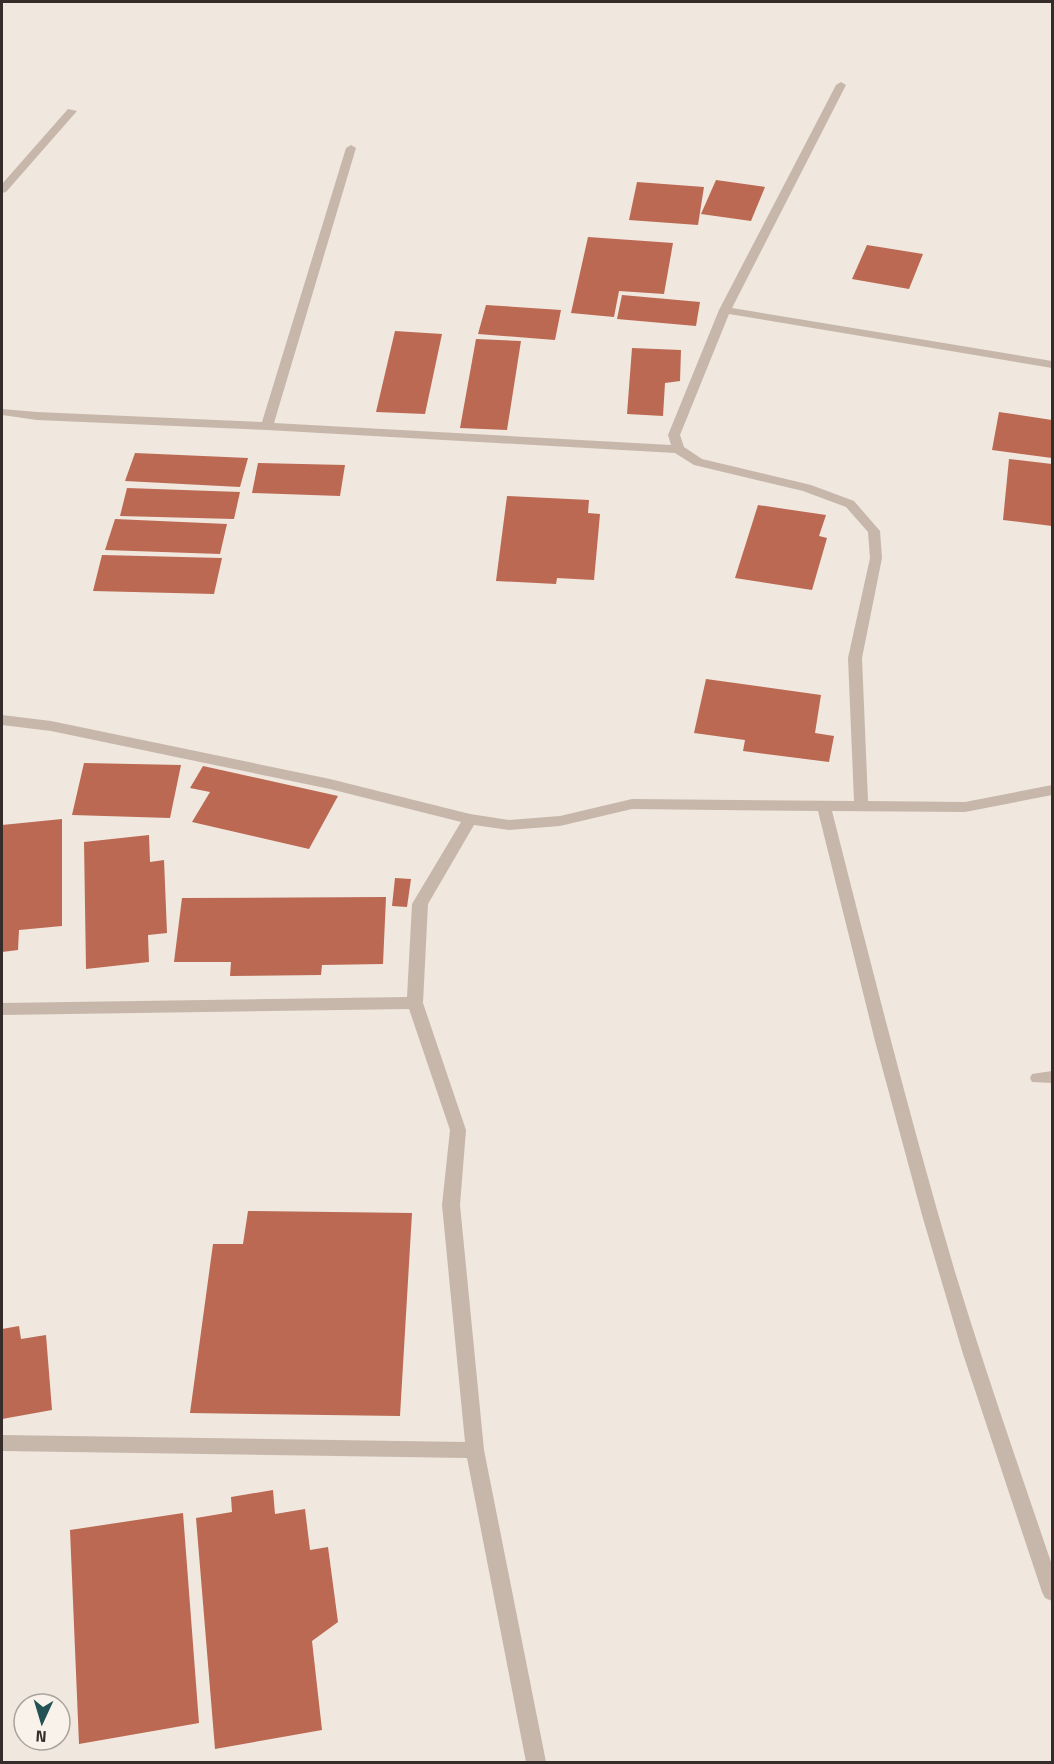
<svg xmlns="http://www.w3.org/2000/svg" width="1054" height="1764" viewBox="0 0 1054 1764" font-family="'Titillium Web',sans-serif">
<rect width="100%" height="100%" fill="#f0e7de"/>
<g fill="#bb6952">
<path d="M716,180L765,187L751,221L701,214Z"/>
<path d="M637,182L704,187L698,225L629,220Z"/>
<path d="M588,237L673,243L664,294L619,291L614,317L571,313Z"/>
<path d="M867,245L923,254L909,289L852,279Z"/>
<path d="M622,295L700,302L696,326L617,319Z"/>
<path d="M486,305L561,310L555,340L478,334Z"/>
<path d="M395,331L442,334L425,414L376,412Z"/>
<path d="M476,339L521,341L507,430L460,428Z"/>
<path d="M632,348L681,350L680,381L665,383L663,416L627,414Z"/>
<path d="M999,412L1052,420V458L992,450Z"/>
<path d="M135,453L248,458L240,487L125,481Z"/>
<path d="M1009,459L1052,464V526L1003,520Z"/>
<path d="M258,463L345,465L340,496L252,493Z"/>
<path d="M127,488L240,492L234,519L120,516Z"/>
<path d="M507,496L589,500L588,513L600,514L594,580L557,578L556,584L496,581Z"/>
<path d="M758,505L826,515L819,536L827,538L812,590L735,578Z"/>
<path d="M115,519L227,524L220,554L105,550Z"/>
<path d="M102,555L222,558L214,594L93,591Z"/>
<path d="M706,679L821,695L815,733L834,736L829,762L743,751L745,740L694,733Z"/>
<path d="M84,763L181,765L170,818L72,815Z"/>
<path d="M203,766L338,796L309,849L192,822L210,792L190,788Z"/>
<path d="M62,819V926L19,930L18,950L2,952V825Z"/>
<path d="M149,835L150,862L164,860L167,933L148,935L149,962L86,969L84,842Z"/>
<path d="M395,878L411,879L407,907L392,906Z"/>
<path d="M386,897L383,964L322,965L321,975L230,976L231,962H174L182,898Z"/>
<path d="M248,1211L412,1213L400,1416L190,1413L213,1244H243Z"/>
<path d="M19,1326L21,1339L46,1335L52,1410L2,1419V1329Z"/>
<path d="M273,1490L275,1514L305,1509L310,1550L328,1547L338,1622L312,1641L322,1730L215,1749L196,1518L232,1512L231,1497Z"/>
<path d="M183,1513L199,1723L79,1744L70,1530Z"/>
</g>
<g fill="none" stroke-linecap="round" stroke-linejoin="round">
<g fill="#c7b7ab" fill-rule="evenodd">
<path d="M841,82L846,85L732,308L1052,361V368L729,314L680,435L684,447L702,459L811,485L854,501L880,531L882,558L862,658L868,801L965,802L1052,785V795L965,812L832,811C871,965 910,1119 955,1272C985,1370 1019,1468 1052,1565V1601L1045,1598L1042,1592L963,1354L922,1215L875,1041L818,811L632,809L560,826L509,830L474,825L428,904L423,1003L466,1130L460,1205L484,1450L546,1762H526L467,1458L2,1451V1435L465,1442L442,1205L450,1130L409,1009L2,1015V1003L407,997L412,904L461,822L330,789L51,731L2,725V715L51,721L330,779L470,814L509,820L560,816L632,799L854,801L848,658L870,558L868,532L846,507L803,491L694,465L675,453L267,430L37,420L2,415V409L37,412L262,422L346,148L351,145L356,148L274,423L671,445L668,435L719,310L836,85Z"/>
<path d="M68,109L77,111L6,192L2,193V184Z"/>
<path d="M1052,1071V1083L1032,1082L1030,1078L1032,1074Z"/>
</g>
</g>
<rect width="1054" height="1764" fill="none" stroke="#362d2a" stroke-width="6"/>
<g transform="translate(42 1722) rotate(184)"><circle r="28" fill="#f8f2ea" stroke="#aaa39d" stroke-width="1.5"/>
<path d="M0-4.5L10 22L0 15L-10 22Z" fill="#235254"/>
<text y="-9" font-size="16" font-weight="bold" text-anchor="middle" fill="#362d2a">N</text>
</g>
</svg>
